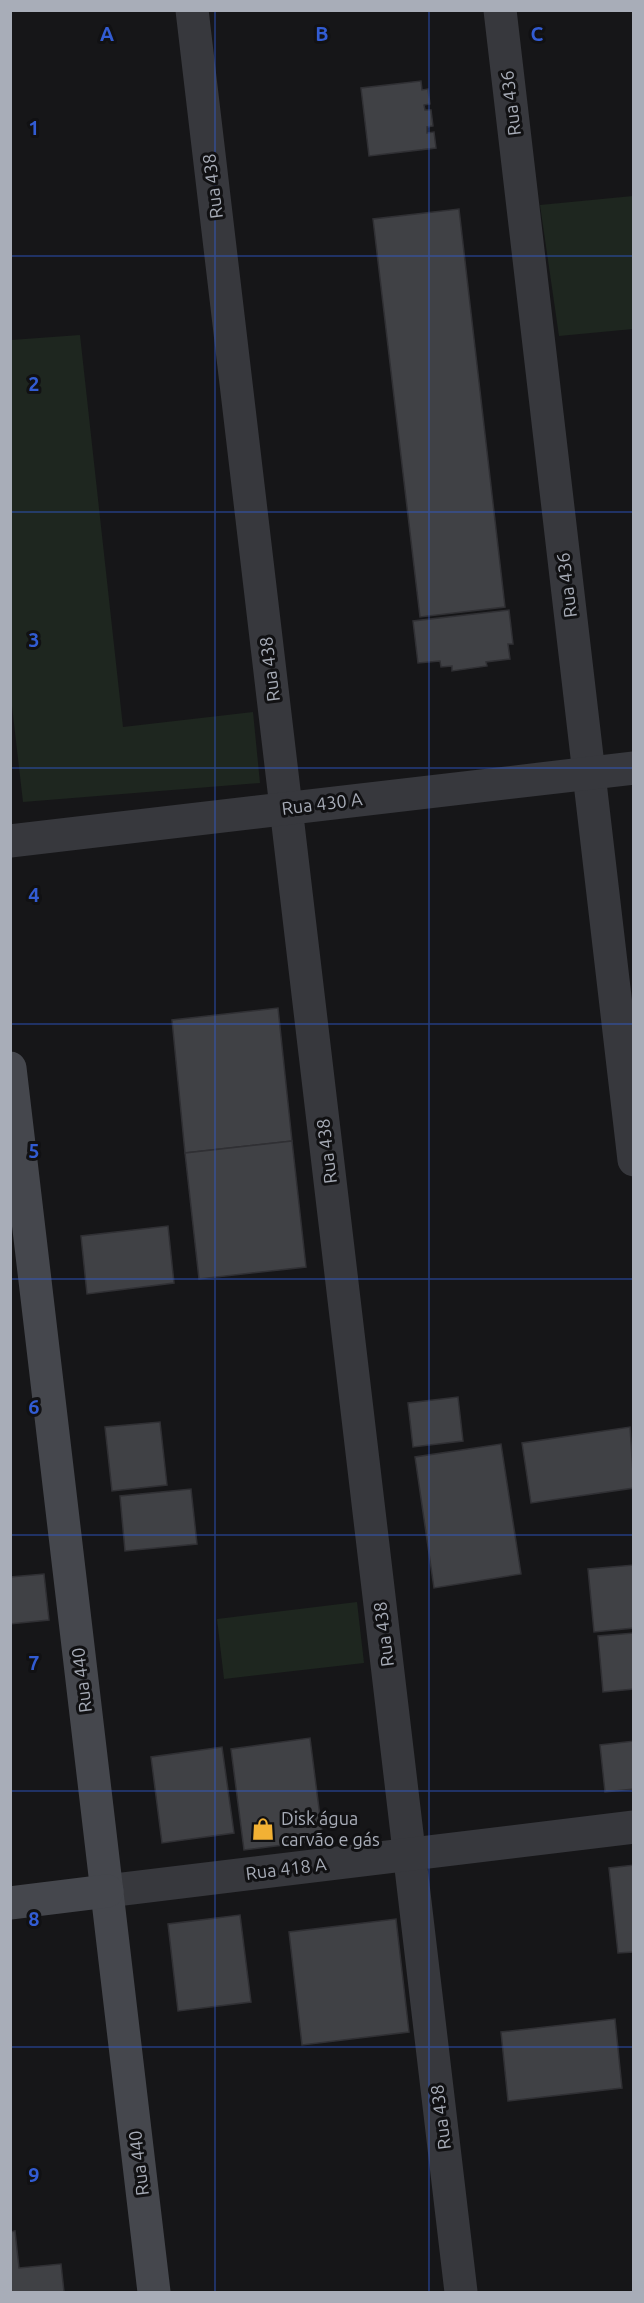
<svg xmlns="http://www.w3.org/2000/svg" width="644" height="2303" viewBox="0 0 644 2303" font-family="Ubuntu,sans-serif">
<rect width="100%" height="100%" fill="#161618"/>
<g fill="#1e261f">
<path d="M633,196V329L559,336L540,205Z"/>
<path d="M80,335L123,727L253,712L260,783L23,802L10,689L11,340Z"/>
<path d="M357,1602L364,1663L224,1679L217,1619Z"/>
</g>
<g fill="#404145" stroke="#303034" stroke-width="1.5">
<path d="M421,81L422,90L428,89L430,104L424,105L425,110H431L433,126L427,127V133L434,132L436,148L369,156L361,88Z"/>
<path d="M459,209L505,607L420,617L373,219Z"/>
<path d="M509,610L513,644H508L510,659L486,662L487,666L452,671V666L441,667L440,661L418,663L413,621Z"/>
<path d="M278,1008L292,1141L185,1153L172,1020Z"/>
<path d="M292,1141L306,1267L199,1279L185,1153Z"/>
<path d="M168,1226L174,1283L87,1294L81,1236Z"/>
<path d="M458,1397L463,1441L413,1447L408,1403Z"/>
<path d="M160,1422L167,1485L112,1491L105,1427Z"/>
<path d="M630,1427L634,1488L531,1503L522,1443Z"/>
<path d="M501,1444L521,1574L434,1588L415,1457Z"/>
<path d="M191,1489L197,1544L125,1551L120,1496Z"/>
<path d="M634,1565V1628L594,1632L588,1569Z"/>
<path d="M44,1574L49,1620L10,1624V1577Z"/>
<path d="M634,1633V1689L603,1692L598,1636Z"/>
<path d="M310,1738L323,1840L244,1850L231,1749Z"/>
<path d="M634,1741V1789L605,1792L600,1745Z"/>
<path d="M222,1747L234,1833L162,1843L151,1757Z"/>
<path d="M634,1865V1952L618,1953L609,1868Z"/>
<path d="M240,1915L251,2002L178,2011L168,1924Z"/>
<path d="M396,1919L409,2032L302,2045L289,1932Z"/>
<path d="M615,2019L622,2088L508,2101L501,2032Z"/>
<path d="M15,2231L19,2268L61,2264L64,2292H10V2232Z"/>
</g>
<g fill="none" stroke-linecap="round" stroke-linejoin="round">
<g stroke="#37383d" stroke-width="33">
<path d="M192,10L461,2292"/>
<path d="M500,10L634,1160"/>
<path d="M10,841L634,768"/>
<path d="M107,1891L634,1827"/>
</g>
<g stroke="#45474d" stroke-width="33">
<path d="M10,1068L154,2292"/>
<path d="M10,1903L107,1891"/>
</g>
</g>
<path fill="none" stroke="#325cd3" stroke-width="1.5" stroke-opacity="0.55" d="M215,10V2292M429,10V2292M10,256H634M10,512H634M10,768H634M10,1024H634M10,1279H634M10,1535H634M10,1791H634M10,2047H634"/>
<defs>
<g id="shop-bare" transform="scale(1.8)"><path d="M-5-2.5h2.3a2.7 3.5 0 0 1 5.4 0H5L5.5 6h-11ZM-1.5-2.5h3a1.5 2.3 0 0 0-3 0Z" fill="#f2b134" stroke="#111113" stroke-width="2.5" paint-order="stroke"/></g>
</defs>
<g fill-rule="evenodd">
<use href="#shop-bare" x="263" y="1829"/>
</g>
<g text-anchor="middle" stroke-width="6" stroke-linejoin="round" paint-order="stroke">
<g font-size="18" fill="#a8adb8" stroke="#111113">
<text transform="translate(511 103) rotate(-97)" y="6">Rua 436</text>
<text transform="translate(213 186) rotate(-97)" y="6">Rua 438</text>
<text transform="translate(567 585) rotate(-97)" y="6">Rua 436</text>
<text transform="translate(270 669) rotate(-97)" y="6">Rua 438</text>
<text transform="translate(322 804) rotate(-7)" y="6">Rua 430 A</text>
<text transform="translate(327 1151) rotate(-97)" y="6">Rua 438</text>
<text transform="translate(384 1634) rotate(-97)" y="6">Rua 438</text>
<text transform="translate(82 1680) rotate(-97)" y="6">Rua 440</text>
<text transform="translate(286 1869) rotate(-7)" y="6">Rua 418 A</text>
<text transform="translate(441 2117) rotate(-97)" y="6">Rua 438</text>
<text transform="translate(139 2163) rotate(-97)" y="6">Rua 440</text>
</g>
<g font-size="18" fill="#a8adb8" stroke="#111113" text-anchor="start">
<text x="281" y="1825">Disk água<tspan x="281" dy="21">carvão e gás</tspan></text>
</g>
</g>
<g font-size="20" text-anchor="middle" font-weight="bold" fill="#325cd3" stroke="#111113" stroke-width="6" stroke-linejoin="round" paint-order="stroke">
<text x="107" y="41">A</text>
<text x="322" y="41">B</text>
<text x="537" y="41">C</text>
<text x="34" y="135">1</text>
<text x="34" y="391">2</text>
<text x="34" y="647">3</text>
<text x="34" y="902">4</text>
<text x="34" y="1158">5</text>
<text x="34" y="1414">6</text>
<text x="34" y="1670">7</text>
<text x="34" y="1926">8</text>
<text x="34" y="2182">9</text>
</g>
<rect width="644" height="2303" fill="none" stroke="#a8adb8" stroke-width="24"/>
</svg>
